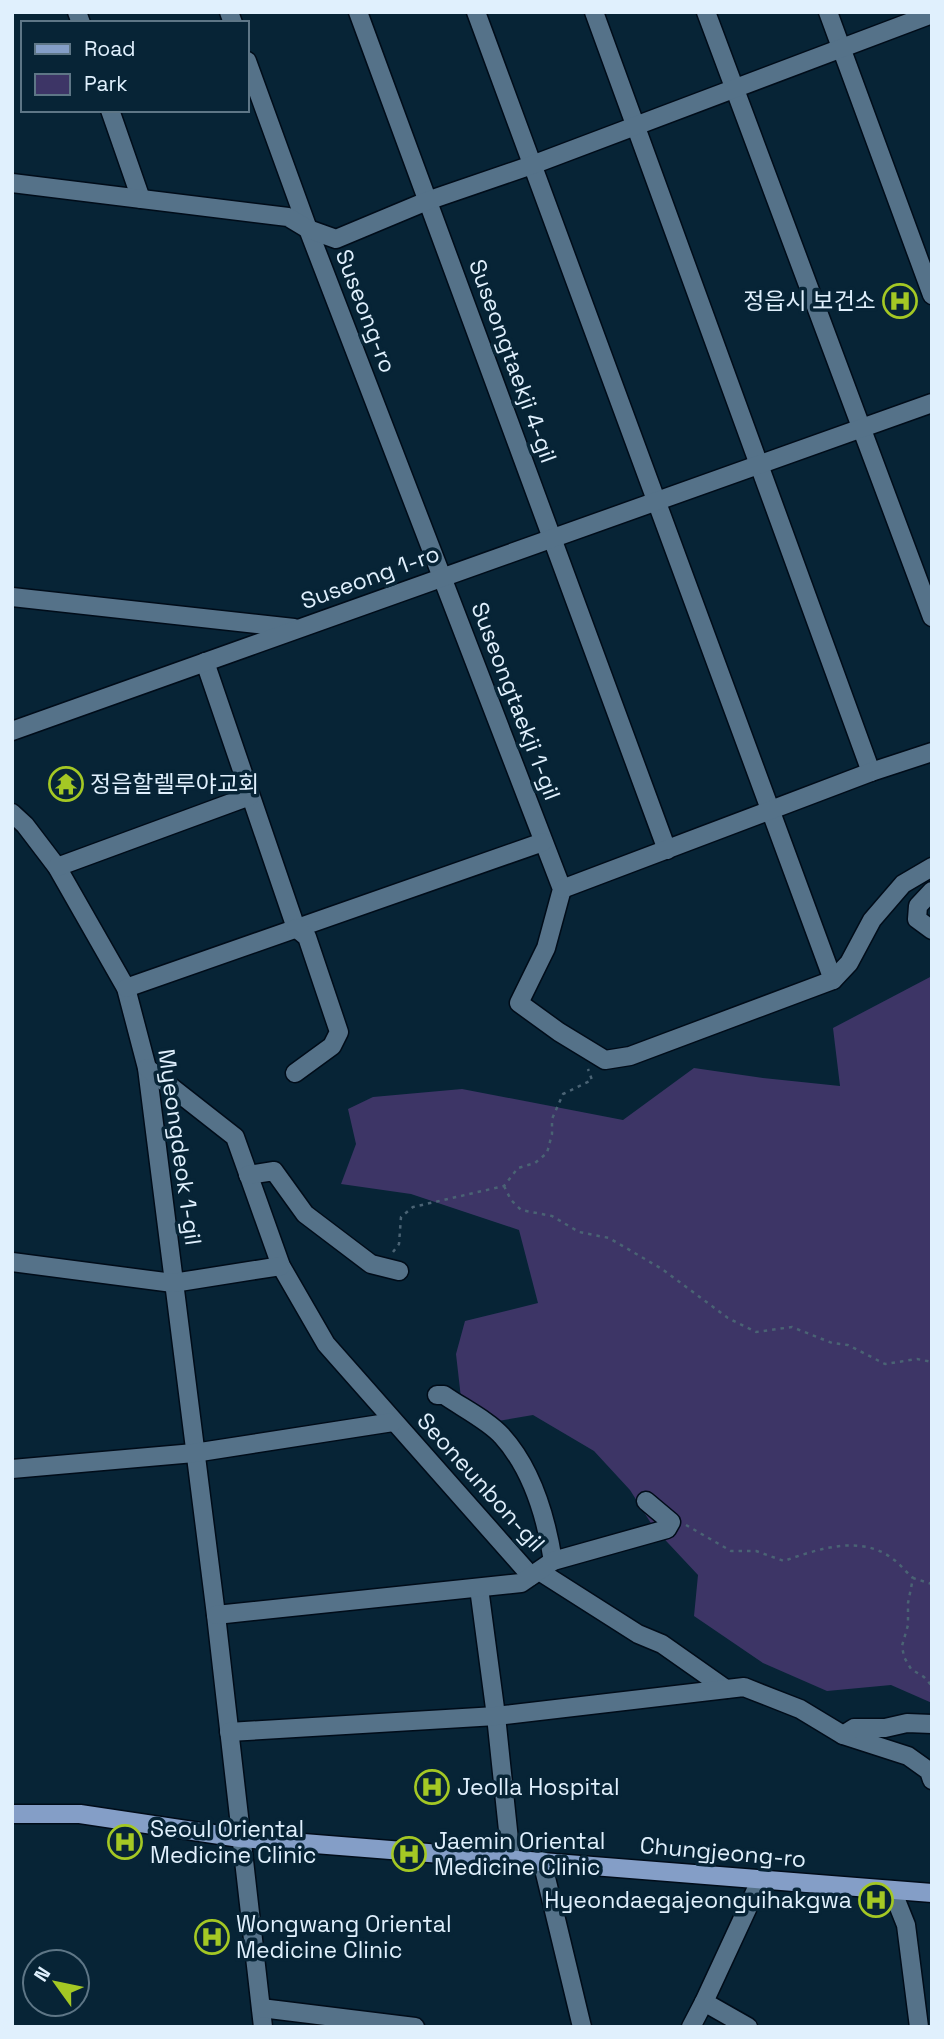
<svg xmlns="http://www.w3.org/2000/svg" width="944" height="2039" viewBox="0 0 944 2039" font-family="'Space Grotesk','Noto Sans KR',sans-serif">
<rect width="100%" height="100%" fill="#072436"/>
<path fill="#3d3566" d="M932,976V1703L891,1685L827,1691L763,1663L694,1616L698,1575L654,1528L630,1490L594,1451L533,1415L492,1422L461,1398L456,1354L465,1321L538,1303L519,1230L411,1194L341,1184L356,1144L348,1109L373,1097L462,1089L623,1120L694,1068L763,1078L840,1086L833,1028Z"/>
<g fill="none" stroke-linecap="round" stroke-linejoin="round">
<g stroke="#000c19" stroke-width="21">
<g id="minor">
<path d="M77,12L81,23"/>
<path d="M229,12L233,23"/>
<path d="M358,12L667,850"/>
<path d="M476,12L833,980"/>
<path d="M594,12L871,772"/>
<path d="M706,12L932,617"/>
<path d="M828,12L932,295"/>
<path d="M247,61L308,229L562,889L546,948L519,1003L559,1032L605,1060L630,1056L833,980L849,963L872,920L903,884L932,867"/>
<path d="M110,110L141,199"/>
<path d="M12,183L288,217L308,229L336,239L427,201L532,165L932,14"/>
<path d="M12,597L294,628"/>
<path d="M205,662L296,928"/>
<path d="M12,731L932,403"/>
<path d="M12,813L25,825L57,867L126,988L147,1068L216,1615L263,2027"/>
<path d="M57,867L250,796"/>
<path d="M562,889L871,772L932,752"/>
<path d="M932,891L918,906L917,919L932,930"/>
<path d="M126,988L543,842"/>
<path d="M147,1068L235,1137L281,1266L326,1344L531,1576"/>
<path d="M295,1073L332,1046L339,1032L307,937L296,928"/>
<path d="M248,1175L274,1171L305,1214L371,1264L399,1271"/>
<path d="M12,1262L173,1283L281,1266"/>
<path d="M437,1395H444C461,1407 489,1421 502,1436C532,1469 546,1517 553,1561"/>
<path d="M12,1469L194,1453L393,1422"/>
<path d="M539,1571L638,1634L662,1644L726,1689"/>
<path d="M479,1588L496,1716L511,1859"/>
<path d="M216,1615L521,1583L553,1561L667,1529L671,1522L646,1501"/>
<path d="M229,1732L496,1716L744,1687L800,1709L843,1735L908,1756L929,1771L932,1780"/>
<path d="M843,1735L854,1728H885L907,1723L932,1724"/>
<path d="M542,1861L582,2027"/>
<path d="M892,1890L906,1925L919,2027"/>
<path d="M261,2008L415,2027"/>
<path d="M691,2027L704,2002"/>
<path d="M748,2027L704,2002L761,1879"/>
</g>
</g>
<g stroke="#000c19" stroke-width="21">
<path id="major" d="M12,1814H80L240,1838L932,1893"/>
</g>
<g stroke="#4a6374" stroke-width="2.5" stroke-dasharray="3.5 5" stroke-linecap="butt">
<path d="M504,1186L511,1200L521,1210L552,1216L579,1232L609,1238L662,1269L728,1318L756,1332L792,1327L832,1343L848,1345L885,1364L917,1359L932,1362"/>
<path d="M393,1252L399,1244L401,1217L413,1207L504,1186L518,1168L535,1163L547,1153L552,1134V1119L563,1094L592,1080L588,1069"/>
<path d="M686,1525L731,1551H756L784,1561C818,1549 861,1534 893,1559C900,1564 906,1572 913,1578"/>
<path d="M932,1584L913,1578L908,1603V1625L902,1646L904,1657L911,1669L924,1677L932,1686"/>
</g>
<use href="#minor" stroke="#557289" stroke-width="18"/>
<use href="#major" stroke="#849ec7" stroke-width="18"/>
</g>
<defs>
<g id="hospital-ring" transform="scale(1.75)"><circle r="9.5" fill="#072436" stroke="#a4c824" stroke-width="1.5"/><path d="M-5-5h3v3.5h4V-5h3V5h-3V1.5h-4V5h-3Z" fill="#a4c824"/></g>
<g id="temple-ring" transform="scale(1.75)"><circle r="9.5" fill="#072436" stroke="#a4c824" stroke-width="1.5"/><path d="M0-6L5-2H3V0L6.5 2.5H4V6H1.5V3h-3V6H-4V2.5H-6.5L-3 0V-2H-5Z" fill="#a4c824"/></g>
</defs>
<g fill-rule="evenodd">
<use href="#hospital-ring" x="900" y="301"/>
<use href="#temple-ring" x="66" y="784"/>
<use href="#hospital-ring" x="432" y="1787"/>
<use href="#hospital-ring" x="125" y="1842"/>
<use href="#hospital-ring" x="409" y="1854"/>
<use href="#hospital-ring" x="876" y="1900"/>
<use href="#hospital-ring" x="212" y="1937"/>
</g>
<g text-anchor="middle" stroke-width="7" stroke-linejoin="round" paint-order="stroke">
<g font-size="23" fill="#e0f0fd" stroke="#072436" text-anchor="start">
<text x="876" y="309" text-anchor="end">정읍시 보건소</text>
<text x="90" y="792">정읍할렐루야교회</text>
<text x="457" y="1795">Jeolla Hospital</text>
<text x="150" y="1837">Seoul Oriental<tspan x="150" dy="26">Medicine Clinic</tspan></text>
<text x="434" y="1849">Jaemin Oriental<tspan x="434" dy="26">Medicine Clinic</tspan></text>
<text x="852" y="1908" text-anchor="end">Hyeondaegajeonguihakgwa</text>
<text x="236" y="1932">Wongwang Oriental<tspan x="236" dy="26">Medicine Clinic</tspan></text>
</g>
<g font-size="23" fill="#e0f0fd" stroke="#072436">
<text transform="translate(366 311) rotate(69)" y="8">Suseong-ro</text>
<text transform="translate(513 361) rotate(70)" y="8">Suseongtaekji 4-gil</text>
<text transform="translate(370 577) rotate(-20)" y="8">Suseong 1-ro</text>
<text transform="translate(516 701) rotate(69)" y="8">Suseongtaekji 1-gil</text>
<text transform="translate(180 1147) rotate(82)" y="8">Myeongdeok 1-gil</text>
<text transform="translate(481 1482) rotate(48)" y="8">Seoneunbon-gil</text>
<text transform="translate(723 1852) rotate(5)" y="8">Chungjeong-ro</text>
</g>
</g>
<rect width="944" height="2039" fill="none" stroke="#e0f0fd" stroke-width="28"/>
<rect x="21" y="21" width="228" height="91" fill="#072436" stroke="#5e7686" stroke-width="2"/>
<rect x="35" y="44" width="35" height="10" fill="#849ec7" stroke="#5e7686" stroke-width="2"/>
<text x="84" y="56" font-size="21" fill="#e0f0fd">Road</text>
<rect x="35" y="74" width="35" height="21" fill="#3d3566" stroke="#5e7686" stroke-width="2"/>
<text x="84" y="91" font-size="21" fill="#e0f0fd">Park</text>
<g transform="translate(56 1983) rotate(303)"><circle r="33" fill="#072436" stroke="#5e7686" stroke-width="2"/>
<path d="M0-5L12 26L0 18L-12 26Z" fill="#a4c824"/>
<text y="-10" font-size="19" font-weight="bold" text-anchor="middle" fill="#e0f0fd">N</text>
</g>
</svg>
